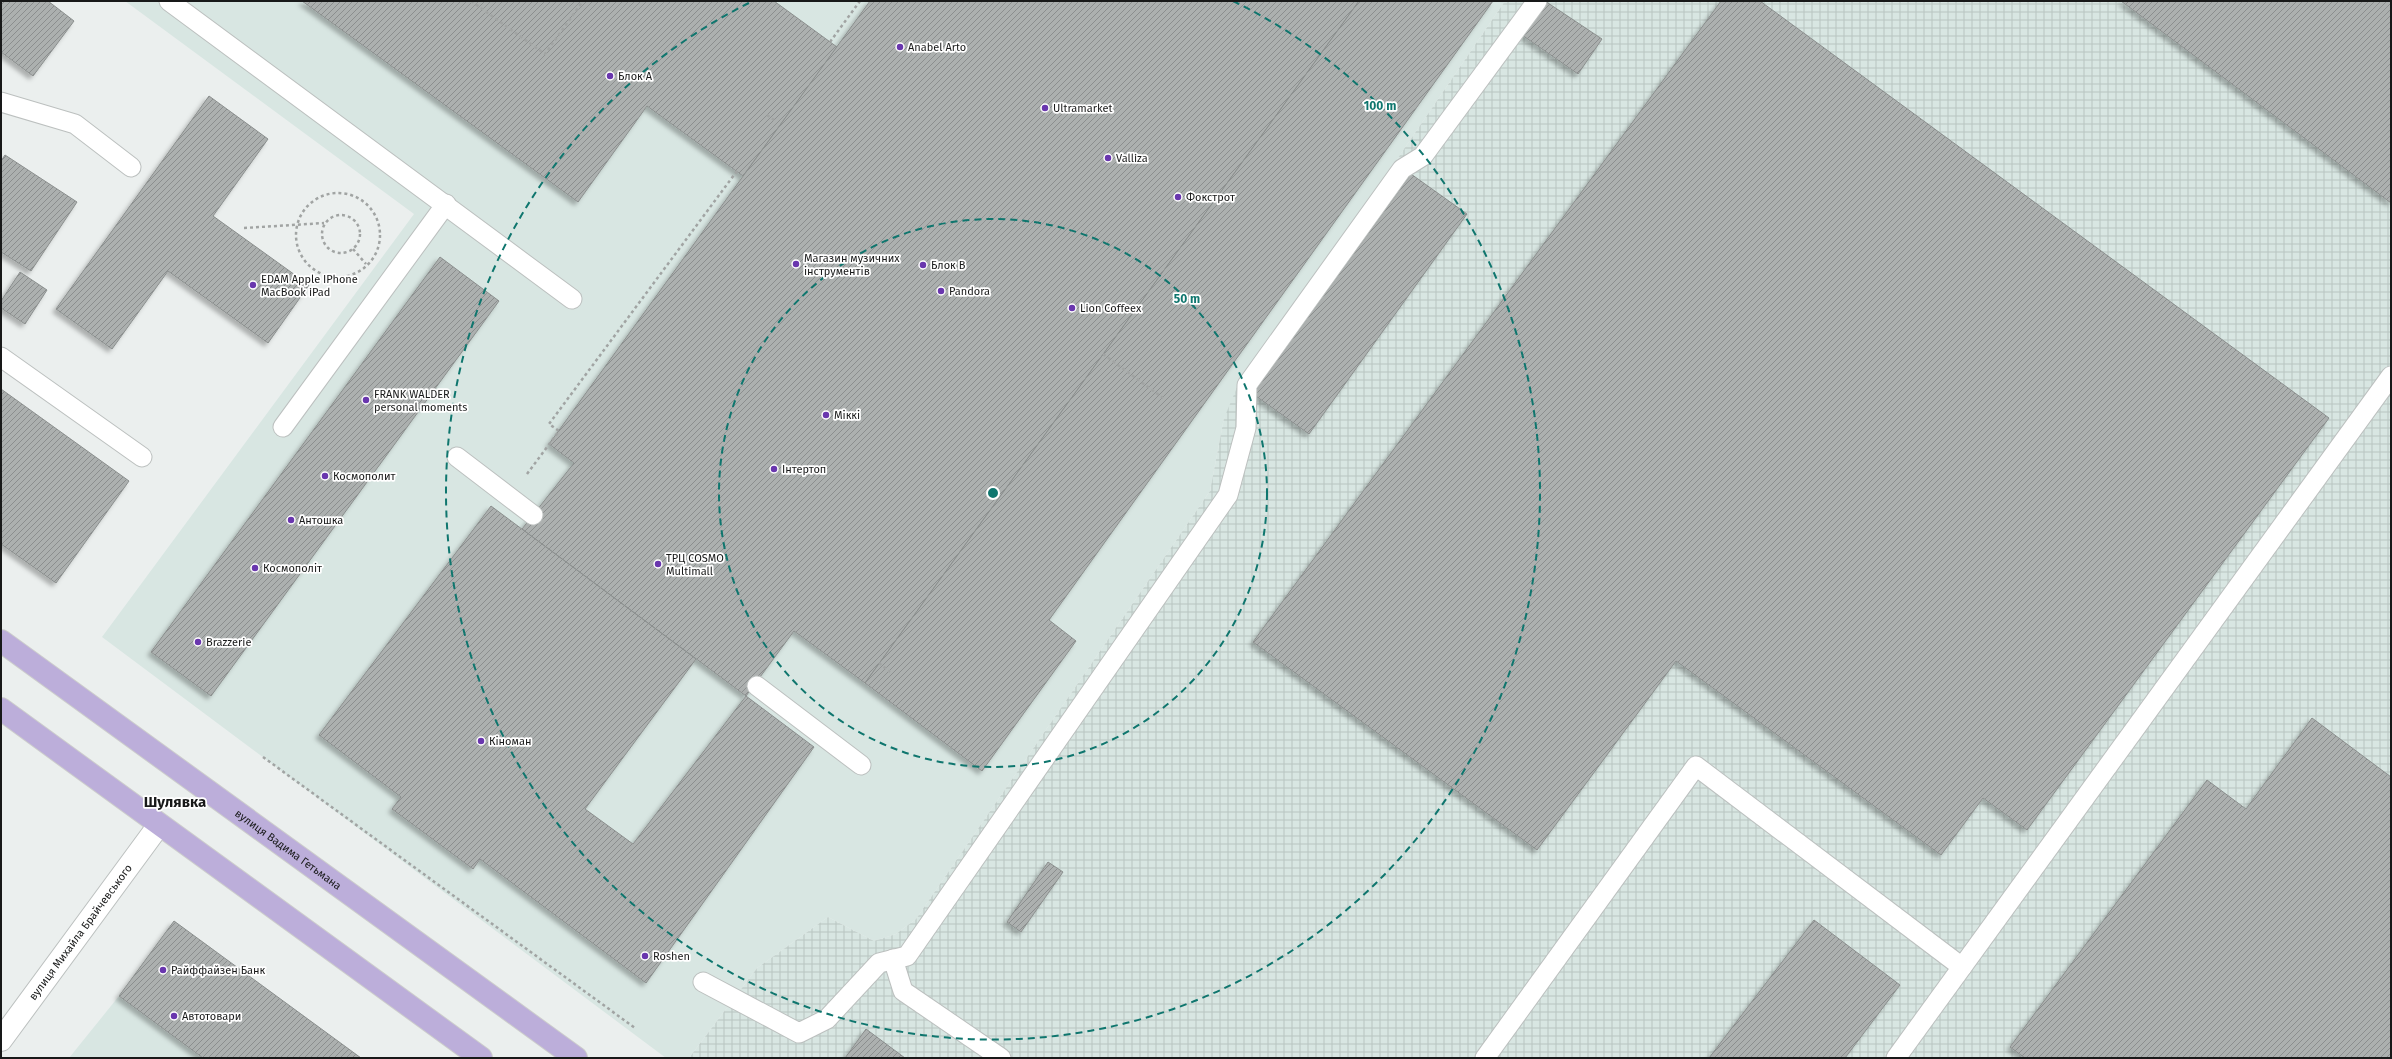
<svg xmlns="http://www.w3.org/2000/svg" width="2392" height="1059" viewBox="0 0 2392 1059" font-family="'Fira Sans',sans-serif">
<defs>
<pattern id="industrial-grid" width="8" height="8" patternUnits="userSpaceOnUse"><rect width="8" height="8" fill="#d8e6e2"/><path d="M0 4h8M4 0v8" fill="none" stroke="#b9c5c1"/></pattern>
<pattern id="building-hatch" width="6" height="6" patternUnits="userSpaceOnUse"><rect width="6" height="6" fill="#acb0af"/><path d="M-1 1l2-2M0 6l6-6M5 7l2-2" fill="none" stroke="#8b8e8e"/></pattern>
<filter id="shadow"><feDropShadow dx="-3.5" dy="3.5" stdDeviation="2" flood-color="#0004"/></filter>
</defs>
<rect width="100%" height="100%" fill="#ebefee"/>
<g fill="#d8e6e2">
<path d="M125,1H1505L1331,256L1224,418L1210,491L916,919L896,934L874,941L828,917L757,968L689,1058H666L102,637L414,214Z"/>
<path d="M174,921L361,1058H69L119,996Z"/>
</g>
<path fill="url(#industrial-grid)" d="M1505,1H2391V1058H689L757,968L828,917L874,941L896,934L916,919L1210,491L1224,418L1241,378L1331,256Z"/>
<g fill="url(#building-hatch)" stroke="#8b8f8e" filter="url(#shadow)">
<path d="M1,1H48L74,21L33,76L1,52Z"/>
<path d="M302,1H774L837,47L743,176L647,106L578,202Z"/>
<path d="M870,1H1359L865,683L794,631L746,696L522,529L574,463L549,444Z"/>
<path d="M1359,1H1493L1049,620L1076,641L982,771L865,683Z"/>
<path d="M1545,1L1602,39L1578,74L1522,35Z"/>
<path d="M1721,1H1760L2329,418L2027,830L1983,798L1941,855L1676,661L1537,850L1253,642Z"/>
<path d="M2121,1H2391V203Z"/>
<path d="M209,96L268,139L213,216L309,285L268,343L168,271L112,349L56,309Z"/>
<path d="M5,155L77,202L31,271L1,252V161Z"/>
<path d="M1411,174L1467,214L1309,434L1253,394Z"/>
<path d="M440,257L499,301L211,696L151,652Z"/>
<path d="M20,272L47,290L25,324L1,308V301Z"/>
<path d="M1,389L129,481L56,583L1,544Z"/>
<path d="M491,506L696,659L585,809L633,844L746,696L814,747L646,983L480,859L473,869L392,809L401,797L319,735Z"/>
<path d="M2312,718L2391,777V1058H2025L2010,1047L2207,780L2246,809Z"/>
<path d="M1048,862L1063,872L1021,932L1007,922Z"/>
<path d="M1814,920L1900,985L1845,1058H1709Z"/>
<path d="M174,921L361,1058H203L119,996Z"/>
<path d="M866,1029L905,1058H845Z"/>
</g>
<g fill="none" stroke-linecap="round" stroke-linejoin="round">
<g stroke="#bcc0bf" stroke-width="21">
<g id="lane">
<path d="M169,1L572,299"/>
<path d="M1,102L75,124L131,167"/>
<path d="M1,357L142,457"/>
<path d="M283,427L446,204"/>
<path d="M457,457L533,515"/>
<path d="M757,686L861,765"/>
<path d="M893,959L903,991L1001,1058"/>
<path d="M703,982L799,1033L827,1019L879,963L907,956L1228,495L1246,428L1247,385L1402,169L1423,156L1537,1"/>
<path d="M1485,1058L1696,766L1962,967"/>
<path d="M1896,1058L2391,376"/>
</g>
</g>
<g stroke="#bcc0bf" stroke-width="24">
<g id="street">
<path id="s1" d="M1,1040L159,825"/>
</g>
</g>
<g stroke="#ccc" stroke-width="24">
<g id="primary">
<path id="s2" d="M1,641L576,1058"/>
<path d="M1,709L481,1058"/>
</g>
</g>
<g stroke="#a1a4a3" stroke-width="2.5" stroke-dasharray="3 3" stroke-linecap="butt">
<path d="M471,1L545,54L583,1"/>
<path d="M830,42L860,1"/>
<path d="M767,115L774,120"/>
<circle cx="338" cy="235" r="42"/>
<circle cx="341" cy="234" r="19"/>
<path d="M244,228L324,223"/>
<path d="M353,249L366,264"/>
<path d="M1103,354L1163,398"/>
<path d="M527,474L559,431L549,424L737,171"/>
<path d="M879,663L890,672"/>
<path d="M263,757L635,1028"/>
</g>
<use href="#lane" stroke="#fff" stroke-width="19"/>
<use href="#street" stroke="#fff" stroke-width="22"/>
<use href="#primary" stroke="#bcaeda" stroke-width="22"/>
</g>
<g fill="none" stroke="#0f766e" stroke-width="2" stroke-dasharray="7 5">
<circle cx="993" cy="493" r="274"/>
<path d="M1233 1A547 547 0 1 1 753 1"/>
</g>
<g fill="#6936ae" stroke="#fff" stroke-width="1.5">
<circle cx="900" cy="47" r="4"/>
<circle cx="610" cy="76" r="4"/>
<circle cx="1045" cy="108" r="4"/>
<circle cx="1108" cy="158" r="4"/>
<circle cx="1178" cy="197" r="4"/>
<circle cx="796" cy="264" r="4"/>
<circle cx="923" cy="265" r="4"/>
<circle cx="253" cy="285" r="4"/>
<circle cx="941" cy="291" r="4"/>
<circle cx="1072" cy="308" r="4"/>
<circle cx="366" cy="400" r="4"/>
<circle cx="826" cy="415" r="4"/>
<circle cx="774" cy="469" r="4"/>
<circle cx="325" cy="476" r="4"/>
<circle cx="291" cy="520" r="4"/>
<circle cx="658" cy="564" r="4"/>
<circle cx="255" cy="568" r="4"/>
<circle cx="198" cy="642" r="4"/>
<circle cx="481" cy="741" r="4"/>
<circle cx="645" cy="956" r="4"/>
<circle cx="163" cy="970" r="4"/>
<circle cx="174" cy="1016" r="4"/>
</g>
<g text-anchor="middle" stroke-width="3.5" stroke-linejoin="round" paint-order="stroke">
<g font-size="11" fill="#181919" stroke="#fff" text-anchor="start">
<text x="908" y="51">Anabel Arto</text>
<text x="618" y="80">Блок A</text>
<text x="1053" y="112">Ultramarket</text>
<text x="1116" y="162">Valliza</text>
<text x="1186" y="201">Фокстрот</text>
<text x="804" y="262">Магазин музичних<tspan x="804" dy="13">інструментів</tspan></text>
<text x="931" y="269">Блок B</text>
<text x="261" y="283">EDAM Apple IPhone<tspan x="261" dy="13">MacBook iPad</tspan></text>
<text x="949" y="295">Pandora</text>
<text x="1080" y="312">Lion Coffeex</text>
<text x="374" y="398">FRANK WALDER<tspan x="374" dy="13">personal moments</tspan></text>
<text x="834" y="419">Міккі</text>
<text x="782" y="473">Інтертоп</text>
<text x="333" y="480">Космополит</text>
<text x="299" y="524">Антошка</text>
<text x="666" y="562">ТРЦ COSMO<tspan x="666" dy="13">Multimall</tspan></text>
<text x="263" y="572">Космополіт</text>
<text x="206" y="646">Brazzerie</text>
<text x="489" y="745">Кіноман</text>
<text x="653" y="960">Roshen</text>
<text x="171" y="974">Райффайзен Банк</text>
<text x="182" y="1020">Автотовари</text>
</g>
<g font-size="11" fill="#181919" stroke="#fff">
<text dy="4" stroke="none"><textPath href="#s2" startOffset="355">вулиця Вадима Гетьмана</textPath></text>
<text dy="4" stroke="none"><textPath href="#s1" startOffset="134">вулиця Михайла Брайчевського</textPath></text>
</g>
<g font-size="15" font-weight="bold" fill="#181919" stroke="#fff">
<text x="175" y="807">Шулявка</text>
</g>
</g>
<circle cx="993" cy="493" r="6" fill="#0f766e" stroke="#fff" stroke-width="2"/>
<g font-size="12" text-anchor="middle" font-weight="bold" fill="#0f766e" stroke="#fff" stroke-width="3.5" stroke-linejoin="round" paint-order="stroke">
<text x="1380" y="110">100 m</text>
<text x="1187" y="303">50 m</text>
</g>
<rect width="2392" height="1059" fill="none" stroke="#181919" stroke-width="4"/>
</svg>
